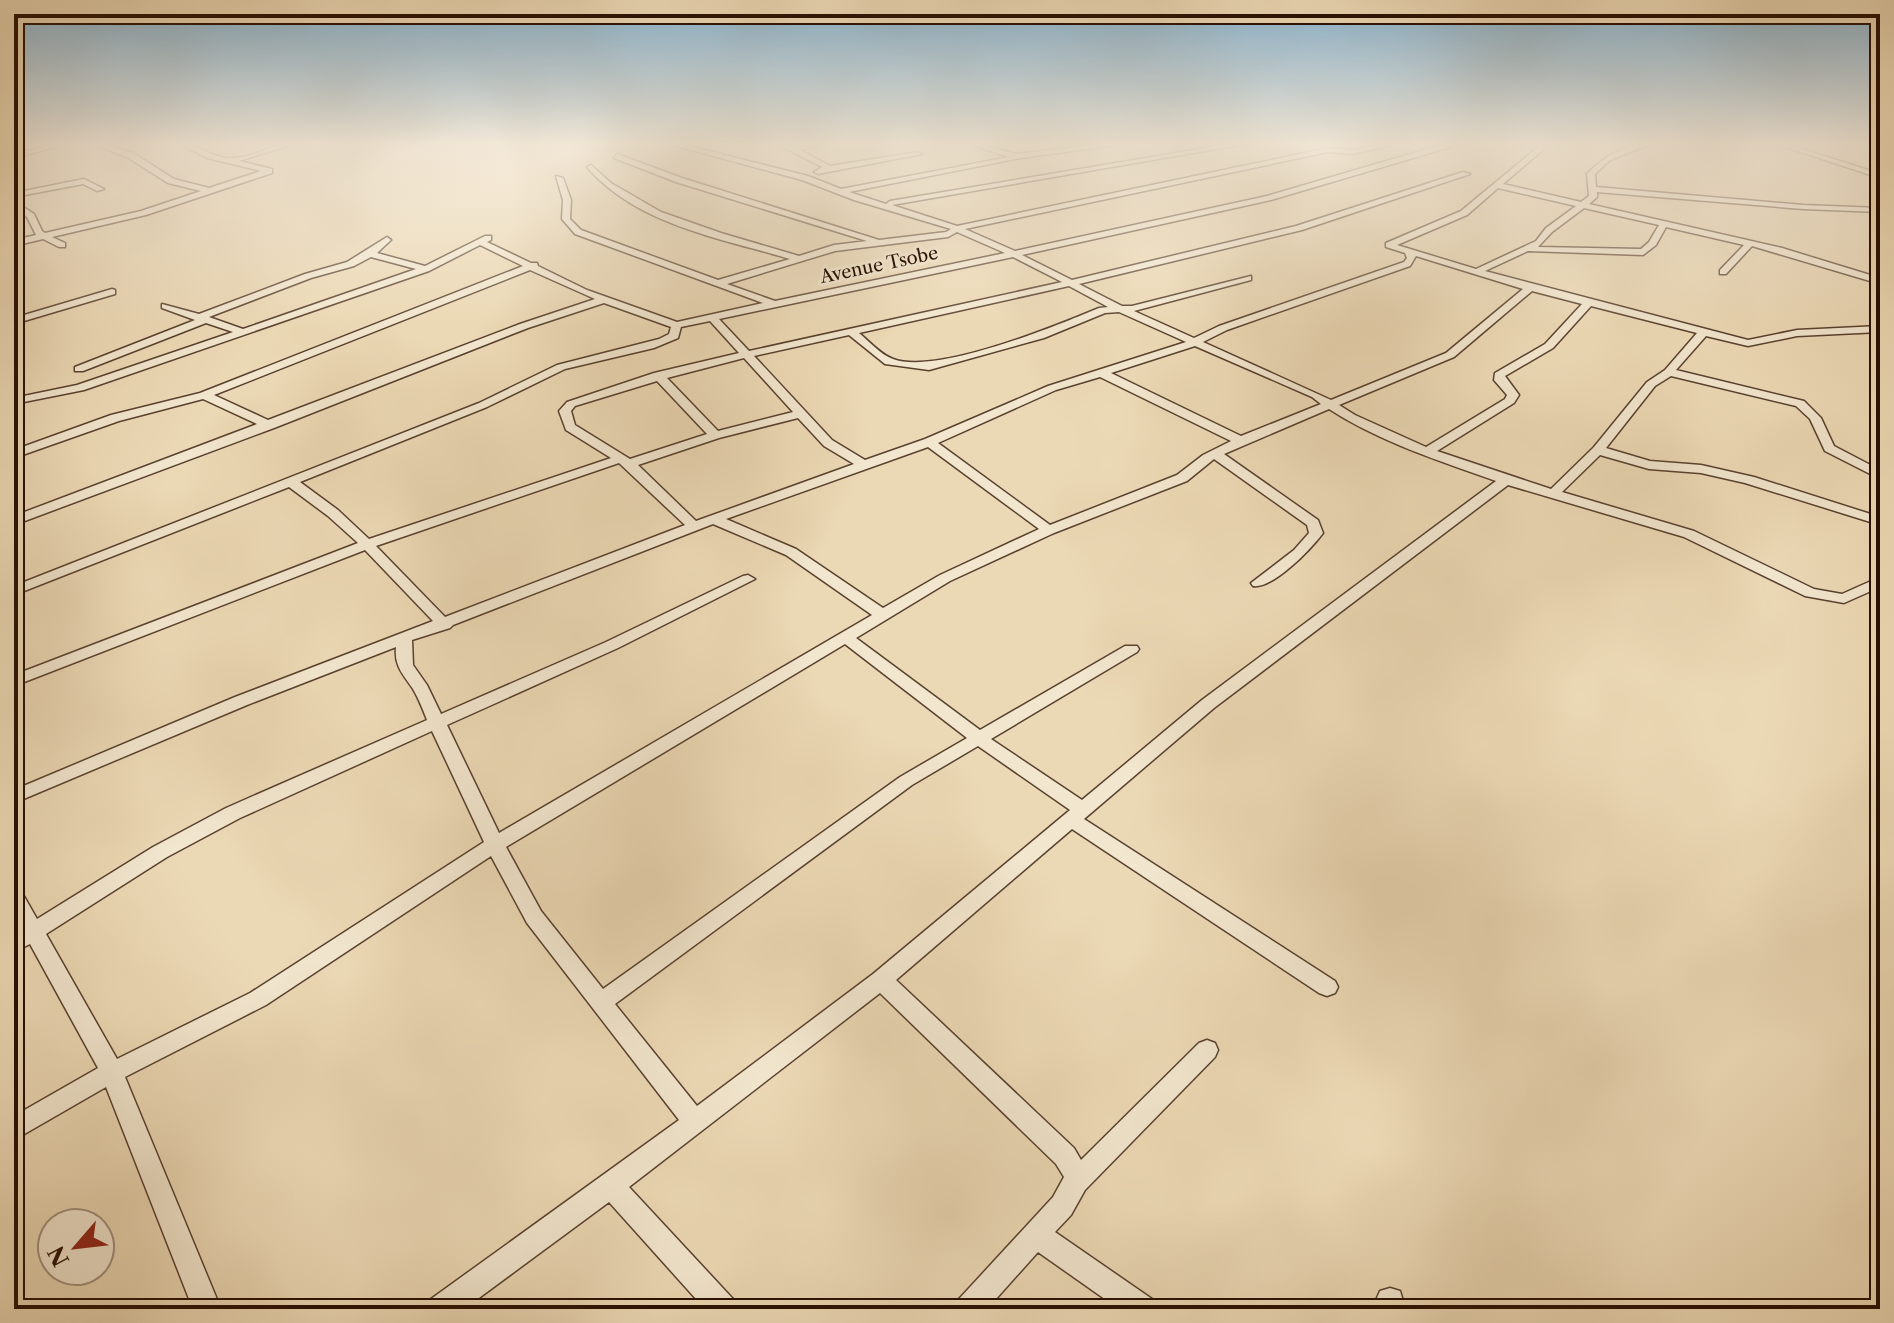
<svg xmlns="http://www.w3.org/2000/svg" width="1894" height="1323" viewBox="0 0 1894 1323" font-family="'Libre Caslon Text',serif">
<rect width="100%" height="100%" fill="#ebd8b4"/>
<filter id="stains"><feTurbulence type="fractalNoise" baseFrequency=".0025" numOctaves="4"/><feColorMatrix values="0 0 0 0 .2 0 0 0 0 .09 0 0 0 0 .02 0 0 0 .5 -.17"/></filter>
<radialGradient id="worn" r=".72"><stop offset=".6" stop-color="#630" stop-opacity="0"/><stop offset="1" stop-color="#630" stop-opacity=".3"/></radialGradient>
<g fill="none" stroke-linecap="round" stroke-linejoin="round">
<g stroke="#59412f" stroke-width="3">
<g id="street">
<path d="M59,143H71L14,158V154Z"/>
<path d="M89,143H99L133,153L174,179L209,188L261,171L207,158L179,143C196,143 210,157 228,158C248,160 274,143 297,143L239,161L272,169V173L146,215L52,237L65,243V247H59L43,239L14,246V240L36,235L27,217L14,207V201L34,214L42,231L45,233L141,211L201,191L168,183L127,157Z"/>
<path d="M665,143H677L808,176L841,189L1009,157L966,143H976L1016,154L1110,143H1131L1021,158L849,192L886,204L890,201L1235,143H1251L892,205L957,226L1328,148L1353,150L1386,143H1400L1353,154L1328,152L965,229L1015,251L1267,196L1434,147L1464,143L1271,200L1022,255L1072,280L1296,226L1463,172L1470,174L1302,230L1079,284L1122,306H1132L1251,276V280L1134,311L1194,338L1219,326L1404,262L1407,258L1405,253L1386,247V243L1461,211L1543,143H1551L1503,184L1581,202L1589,196L1587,174C1604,156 1628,143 1653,143L1610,160L1595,174L1596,187L1803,205L1880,208V212L1803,209L1597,192V197L1589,204L1782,248L1880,278V284L1752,246L1726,274H1720V270L1744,245L1666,227L1656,245L1643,255L1528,251L1485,271L1748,340L1797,330L1880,326V332L1797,336L1748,346L1706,336L1676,370L1804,401L1821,418L1834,446L1880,470V479L1825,451L1810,419L1796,406L1671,376L1655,386L1606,448L1650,461L1701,465L1754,477L1880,517V525L1745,483L1701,473L1649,469L1600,455L1562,492L1694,531L1814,589L1842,594L1880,577V587L1844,603L1805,596L1684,537L1508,485L1214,708L1084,819L1335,981L1338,987L1335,993L1327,996L1319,993L1072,829L896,980L1074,1148L1081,1160L1199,1043L1207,1040L1215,1043L1218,1050L1215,1057L1085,1190L1071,1215L1055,1232L1152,1299L1156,1309H1119L1038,1252L987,1309H955L959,1299L1053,1197L1064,1177L1056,1164L880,993L629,1187L733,1299L737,1309H705L609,1202L464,1309H427L431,1299L679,1120L527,923L491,856L266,1005L125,1077L221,1309H193L106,1087L14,1140V1116L98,1068L30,944L14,952V934L22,929L14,914V888L21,891L37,919L153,847L226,808L427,720C423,710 419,699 413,689C403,674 394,666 396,647L247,705L14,803V790L235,697L433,621L365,550L14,686V675L358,543L328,516L289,487L14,595V586L479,403L557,365L659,339L669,334L671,327L604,303L528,328L274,428L14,525V516L257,424L203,399L119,421L14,458V450L111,415L200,393L523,266L480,245L429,271L84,390L14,404V398L77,385L233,332L206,323L83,371H75V367L195,320L162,308V304L199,314L305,274L347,262L387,237L391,240L377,253L425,266L485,236H491V240L487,242L531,263H537L538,266L587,290L677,322L763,303L575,234L562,219L563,200L556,176L563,178L571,200L570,219L581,230L718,280L790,259C720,238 637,225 587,167L591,165L611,183L661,212L721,233L799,256L834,245L867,241L676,182L614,158L617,154L682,178L879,240L946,232L951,229L854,200L802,180ZM1498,188L1576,206L1546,228L1536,241L1476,269L1397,245L1467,215ZM1584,208L1659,225L1649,242L1641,249L1538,247L1552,232ZM957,232L1005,253L775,301L727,284L835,251L948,237ZM1416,256L1523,289L1446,353L1331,400L1203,342L1227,330L1410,266ZM371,257L416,269L243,329L209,317L311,278L354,266ZM1013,257L1062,282L749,351L719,319ZM530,270L595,299L520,324L268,420L214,395ZM1069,286L1108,307L1099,308C1056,326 936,375 893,359C881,355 869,341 859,333ZM1532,291L1582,304L1545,344L1495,373L1494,380L1507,395L1505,399L1426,447L1355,415L1339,405L1454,357ZM1591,306L1697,333L1665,370L1647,382L1594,447L1551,489L1437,451L1514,403L1519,395L1505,376L1553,348ZM1119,312L1186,342L1048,386L925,439L865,460L832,440L754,356L849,335L885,364L929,370L1044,338L1105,313ZM710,321L739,353L654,373L567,402L559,411L566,430L611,458L369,539L338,510L300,482L487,407L565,369L654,348L678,338L681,327ZM1195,346L1312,397L1321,404L1241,436L1111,373ZM744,358L793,412L718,431L667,378ZM1100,377L1231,441L1203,455L1177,475L1050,525L938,443L1056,390ZM657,381L707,434L630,459L575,425L571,411L575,406ZM1329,409C1380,442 1440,461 1496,481L1202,700L1082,800L991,739L1137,652L1139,649L1137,646H1125L980,730L856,638L950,581L1054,533L1187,481L1214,459L1307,525L1309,533L1294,550L1251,583L1253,586C1273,589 1311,549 1323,533L1318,520L1224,454ZM798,418L824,446L854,464L696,521L638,465L719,438ZM928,447L1039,529L940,575L883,608L796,549L726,519ZM619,463L685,525L445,617L376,546ZM713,524L786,555L872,615L499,833L447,725L618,648L755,579L748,575L743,576L606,642L441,714L427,685L413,665L412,640L450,628L453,625ZM845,644L967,738L900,777L603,989L541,911L506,847ZM432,731L484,842L250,993L117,1059L46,934L167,857L240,818ZM978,746L1070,810L873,974L697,1106L615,1004L912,785Z"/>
<path d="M775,143H784L794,148L829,143L800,150L830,166L918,152L922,154L818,174L814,172L822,167Z"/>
<path d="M1773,143H1784L1880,174V178Z"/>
<path d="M84,179L104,189L97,191L83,184L14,197V193Z"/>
<path d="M112,289L115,290V294L14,324V318Z"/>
<path d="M1390,1288L1400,1291L1403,1301L1400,1309H1372L1380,1291Z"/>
</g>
</g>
<use href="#street" fill="#f2e6ce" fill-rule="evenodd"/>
</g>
<linearGradient id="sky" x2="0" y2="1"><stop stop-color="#89b6d4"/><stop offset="0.44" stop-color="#f6eddd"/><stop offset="1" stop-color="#f6eddd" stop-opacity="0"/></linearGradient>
<rect width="1894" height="328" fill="url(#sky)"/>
<g text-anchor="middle" stroke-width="6" stroke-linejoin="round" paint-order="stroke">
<g font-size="18" fill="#280f03" stroke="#f2e6ce">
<text transform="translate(879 265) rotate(-12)" y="6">Avenue Tsobe</text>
</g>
</g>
<rect width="1894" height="1323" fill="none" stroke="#ebd8b4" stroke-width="48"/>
<rect x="16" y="16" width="1862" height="1291" fill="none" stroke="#280f03" stroke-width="4"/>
<rect x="24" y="24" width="1846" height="1275" fill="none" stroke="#280f03" stroke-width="2"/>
<g transform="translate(76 1247) rotate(242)"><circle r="38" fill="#f2e6ce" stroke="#a1907d" stroke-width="2"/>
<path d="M0-6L14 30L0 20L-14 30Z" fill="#8f2418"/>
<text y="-12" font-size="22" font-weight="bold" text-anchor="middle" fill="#280f03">N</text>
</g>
<rect width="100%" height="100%" filter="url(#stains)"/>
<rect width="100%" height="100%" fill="url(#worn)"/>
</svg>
